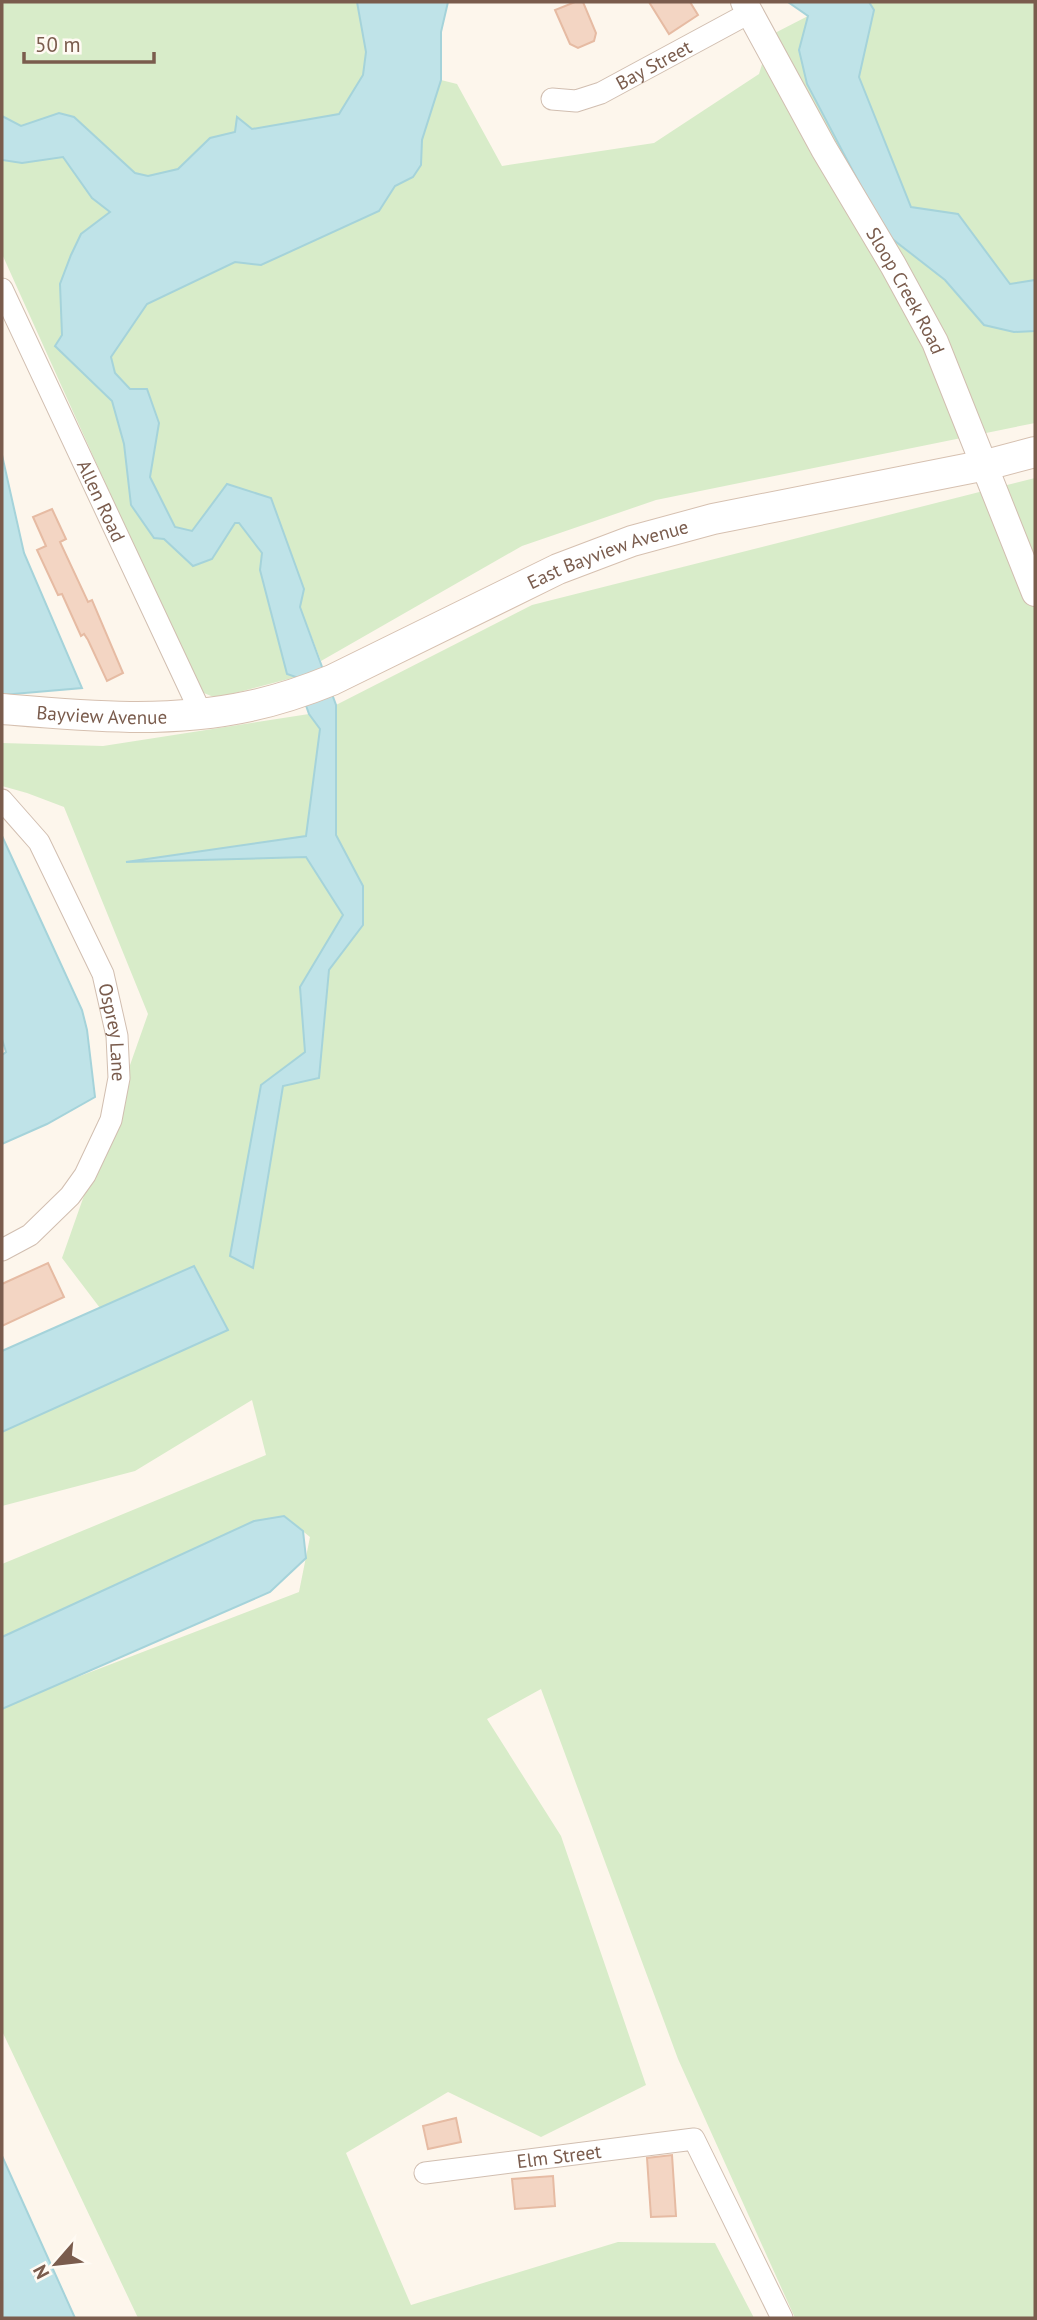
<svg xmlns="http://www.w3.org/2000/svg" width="1037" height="2320" viewBox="0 0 1037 2320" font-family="'PT Sans',sans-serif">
<rect width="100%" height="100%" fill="#fdf6ec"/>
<g fill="#d8ecc9">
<path d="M2,2H357L366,52L363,75L339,114L210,138L179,169L148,176L135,173L74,117L59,113L21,126L2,116Z"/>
<path d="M869,2H1035V280L1010,285L958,214L911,208L859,77L874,10Z"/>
<path d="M808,16L799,50L886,234L945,280L984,325L1014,332L1035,331V423L656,500L522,546L321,661L300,607L304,589L271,498L259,495L192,531L175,527L150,477L159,423L115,373L111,357L147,304L235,262L261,265L379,211L395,186L413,177L421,165L422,140L441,80L457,84L502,166L654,143L759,74L771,35Z"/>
<path d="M63,157L92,198L111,212L81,234L60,284L62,335L55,346L112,401L124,444L131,505L164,539L212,559L235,523H239L262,553L260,570L296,677L216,698L199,691L2,254V160L22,163Z"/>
<path d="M1035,478V2318H795L678,2059L541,1689L487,1719L561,1836L646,2085L541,2137L448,2092L346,2153L411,2305L618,2242L715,2243L754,2318H138L2,2031V1706L299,1592L310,1537L284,1516L254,1521L2,1637V1564L266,1455L252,1400L135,1471L2,1506V1432L227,1330L194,1266L100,1308L62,1258L148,1014L64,807L27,793L2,786V743L103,746L309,714L320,729L306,836L135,861L306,857L343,915L300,987L305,1052L261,1085L253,1267L283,1086L319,1078L329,970L363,925V886L336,835V705L532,605Z"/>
</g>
<g fill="#bfe3e8" stroke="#a5d3da" stroke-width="2">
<path d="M357,2H448L441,32V80L422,140L421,165L413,177L395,186L379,211L261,265L235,262L147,304L111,357L115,373L130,389H147L159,423L150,477L175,527L192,531L227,484L271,498L304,589L300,607L336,705V835L363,886V925L329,970L319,1078L283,1086L253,1268L230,1256L261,1085L305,1052L300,987L343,915L306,857L126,862L306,836L320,729L309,714L296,677L287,674L260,570L262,553L239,523H235L212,559L193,566L164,539L154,538L131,505L124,444L112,401L55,346L62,335L60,284L71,255L81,234L110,212L92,198L63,157L22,163L2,160V116L21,126L59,113L74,117L135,173L148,176L178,169L210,138L235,132L237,117L252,129L339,114L363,75L366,52Z"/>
<path d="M788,2H869L874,10L859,77L911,207L958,214L1010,284L1035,280V331L1014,332L984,325L945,280L886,234L807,84L799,50L808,16Z"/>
<path d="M2,455L24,553L82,688L2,695Z"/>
<path d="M2,836L82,1010L87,1030L95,1097L47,1124L2,1144V1055L6,1052L2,1039Z"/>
<path d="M194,1266L228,1330L2,1432V1351Z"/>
<path d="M284,1516L303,1531L306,1558L270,1592L2,1709V1637L254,1521Z"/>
<path d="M2,2156L75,2318H2Z"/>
</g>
<g fill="#f3d5c3" stroke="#e6bba3" stroke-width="2">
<path d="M575,2H583L596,33L594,41L578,48L570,44L555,10Z"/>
<path d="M649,2H690L698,15L669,34Z"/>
<path d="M52,509L66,539L60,542L88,602L92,600L123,673L107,681L88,640L84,634L81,636L62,594L58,595L37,550L46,546L33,517Z"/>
<path d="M48,1263L64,1297L2,1326V1284Z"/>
<path d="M456,2118L461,2142L428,2149L423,2126Z"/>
<path d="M672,2155L676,2216L651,2217L647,2158Z"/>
<path d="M553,2176L555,2206L515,2209L512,2179Z"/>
</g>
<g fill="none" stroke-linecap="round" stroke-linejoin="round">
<g stroke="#d1beb0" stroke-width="23">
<g id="minor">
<path id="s1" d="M552,99L576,101L601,93L751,12"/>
<path id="s2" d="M2,289L201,713"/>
<path id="s3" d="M2,800L39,842L103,974L117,1036L119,1078L111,1120L85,1175L70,1196L30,1235L2,1250"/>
<path id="s4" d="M425,2173L694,2139L782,2318"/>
</g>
</g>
<g stroke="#d1beb0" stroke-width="28">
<g id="tertiary">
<path id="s5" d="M744,2L824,149L893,265L935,342L1035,593"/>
</g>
</g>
<g stroke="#d6c0b0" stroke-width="32">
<g id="secondary">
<path id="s6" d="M2,709C84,716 168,724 250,706C278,700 305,691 332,680L558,569L632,541L713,519L986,465L1035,452"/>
</g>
</g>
<use href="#minor" stroke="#fff" stroke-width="21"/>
<use href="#tertiary" stroke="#fff" stroke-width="26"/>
<use href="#secondary" stroke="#fff" stroke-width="30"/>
</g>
<g text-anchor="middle" stroke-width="5" stroke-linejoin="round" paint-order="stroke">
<g font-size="19" fill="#7a5c4d" stroke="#fffaf3">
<text dy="7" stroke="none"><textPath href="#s1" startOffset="110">Bay Street</textPath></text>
<text dy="7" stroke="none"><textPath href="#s5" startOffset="331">Sloop Creek Road</textPath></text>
<text dy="7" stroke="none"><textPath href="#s2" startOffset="234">Allen Road</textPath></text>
<text dy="7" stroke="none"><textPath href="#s6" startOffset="639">East Bayview Avenue</textPath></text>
<text dy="7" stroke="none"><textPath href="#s6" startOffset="100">Bayview Avenue</textPath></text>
<text dy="7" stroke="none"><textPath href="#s3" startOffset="262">Osprey Lane</textPath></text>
<text dy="7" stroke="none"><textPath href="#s4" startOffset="135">Elm Street</textPath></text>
</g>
</g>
<rect width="1037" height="2320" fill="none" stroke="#7a5c4d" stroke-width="7"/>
<g transform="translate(56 2264) rotate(242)" stroke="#fffaf3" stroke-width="5" paint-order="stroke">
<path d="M0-5L12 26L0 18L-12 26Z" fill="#7a5c4d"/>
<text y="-10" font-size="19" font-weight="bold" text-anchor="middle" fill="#7a5c4d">N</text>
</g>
<path d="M24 52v10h130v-10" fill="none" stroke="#7a5c4d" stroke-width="3.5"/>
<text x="35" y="52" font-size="21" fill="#7a5c4d" stroke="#fffaf3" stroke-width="5" paint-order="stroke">50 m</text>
</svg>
